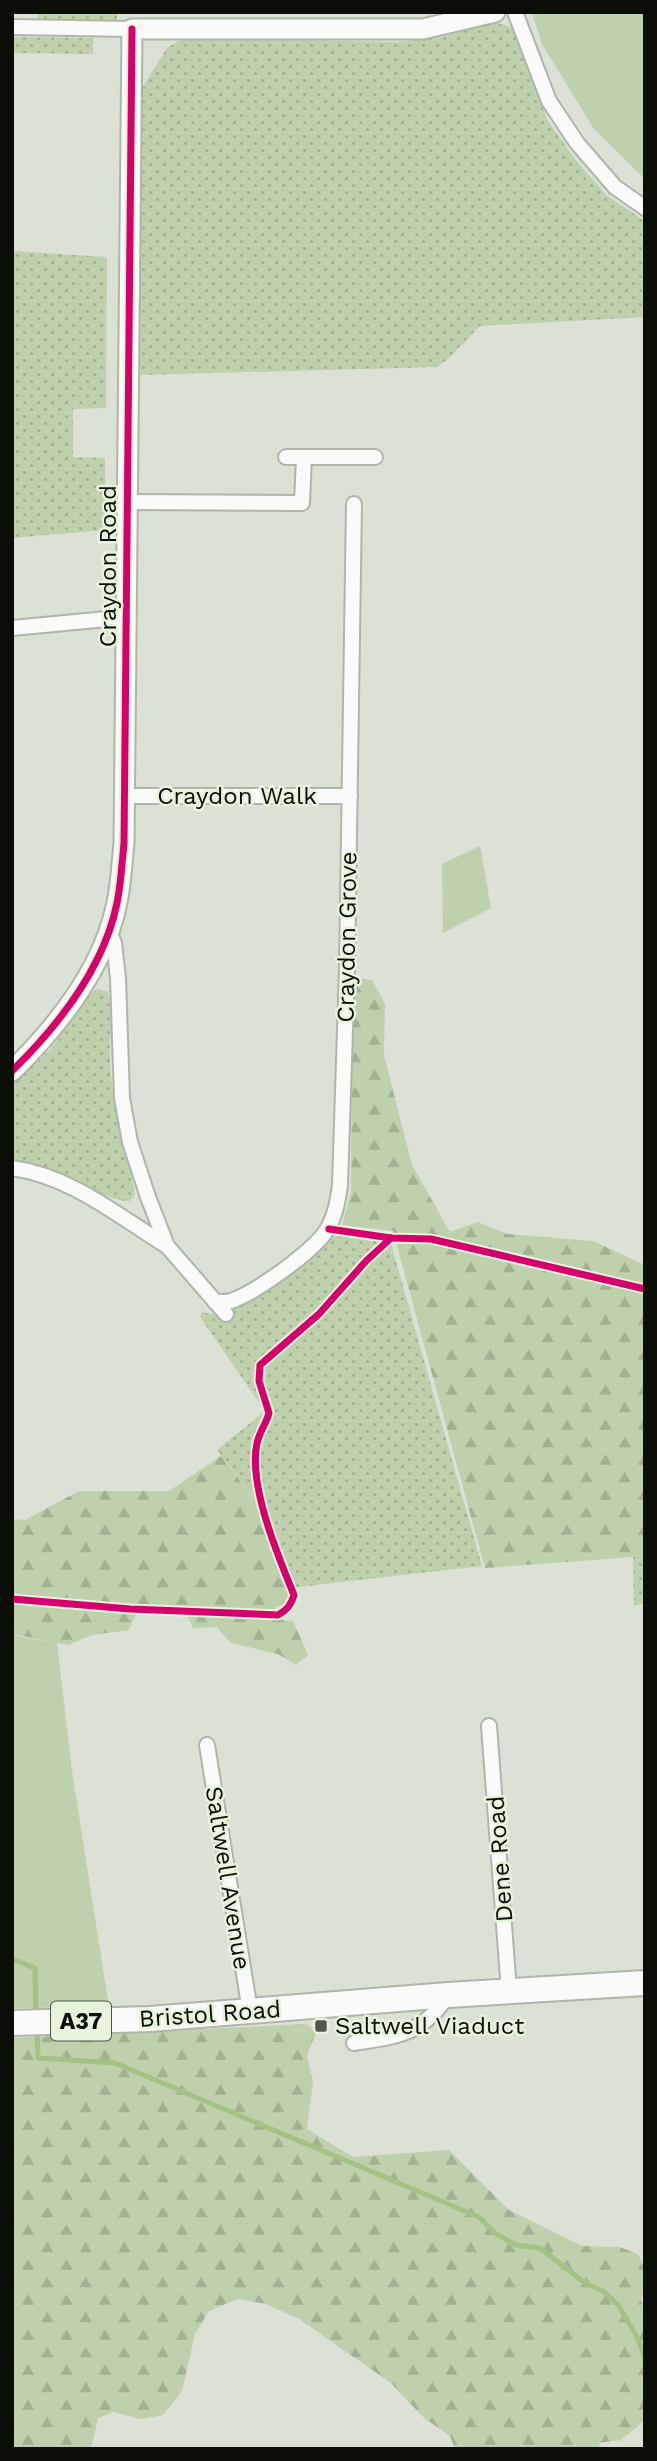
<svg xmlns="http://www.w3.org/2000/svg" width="657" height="2461" viewBox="0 0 657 2461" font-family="'Work Sans',sans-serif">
<defs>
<pattern id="grass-dots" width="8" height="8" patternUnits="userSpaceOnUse" patternTransform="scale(1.75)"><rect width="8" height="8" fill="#bed0ac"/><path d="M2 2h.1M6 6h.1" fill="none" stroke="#a2b192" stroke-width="1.8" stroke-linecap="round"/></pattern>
<pattern id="forest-firs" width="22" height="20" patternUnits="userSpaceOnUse" patternTransform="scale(1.75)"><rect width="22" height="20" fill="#bed0ac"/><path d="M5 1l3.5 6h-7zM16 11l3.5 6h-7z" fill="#a2b192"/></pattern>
</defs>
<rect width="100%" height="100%" fill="#dbe1d5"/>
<g fill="url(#grass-dots)">
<path d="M38,12H117V20L38,19Z"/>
<path d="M494,22L511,27L521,48L547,119L574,158L606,195L645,221V317L480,326L448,359L437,367L139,375L140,91L167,48L178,41L193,38L397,42L439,38Z"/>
<path d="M12,37L93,38V54L12,53Z"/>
<path d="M12,251L107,257L106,408L73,409V457L105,458V530L12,538Z"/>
<path d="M98,989L108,992C115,1015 108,1038 110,1062C112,1107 128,1150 135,1194L130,1201C109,1201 94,1188 75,1179C54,1170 34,1164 12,1159V1085L52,1048L88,995Z"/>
<path d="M342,1229L388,1233L482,1566L298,1587L290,1595L258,1504L217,1450L265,1411L200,1317L202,1312L217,1315L240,1302L313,1255Z"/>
<path d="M645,1554V1603L634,1606L633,1557Z"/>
</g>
<g fill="url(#forest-firs)">
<path d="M357,978L372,980L385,1004L384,1055L412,1165L450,1232L478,1222L507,1234L593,1241L645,1265V1554L633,1557L485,1568L393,1231L342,1225L351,1193L352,994Z"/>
<path d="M221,1456L258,1504L290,1595L284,1604L275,1608L276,1619L293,1621L308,1655L296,1665L278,1654L231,1643L217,1627L193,1628L183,1607L140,1604L129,1630L92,1635L68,1645L12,1634V1519L25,1520L79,1491H169Z"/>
<path d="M307,2024L316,2032L307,2056L313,2082L307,2129L353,2157L449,2150L509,2210L582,2246L620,2247L638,2254L645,2270V2284L641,2299L645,2315V2420L621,2440L599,2443L600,2449H455L450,2436L424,2418L391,2383L299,2319L266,2304L238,2299L209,2311L195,2334L182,2391L163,2415L141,2419L113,2412L98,2418L91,2449H12V2038Z"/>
</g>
<g fill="#bed0ac">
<path d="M532,12H645V179L594,129L542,44Z"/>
<path d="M480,846L491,908L443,933L442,864Z"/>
<path d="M12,1635L57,1643L72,1771L109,2007L12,2008Z"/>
</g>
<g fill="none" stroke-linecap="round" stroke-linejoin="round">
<g stroke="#a4c285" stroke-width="5">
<path d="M12,1959L35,1968L36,2017"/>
<path d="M37,2031L38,2058L115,2063L479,2217L496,2234L516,2245L540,2248L585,2283L603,2291L618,2305L636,2335L645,2357"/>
</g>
<g stroke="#b0b5ab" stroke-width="18">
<g id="street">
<path d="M515,12L549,101L577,143L615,187L645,208"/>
<path d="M12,27L132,29"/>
<path d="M286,457H375"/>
<path d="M128,502L302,503L304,457"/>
<path d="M12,628L128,617"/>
<path d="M125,796H350"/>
<path d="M108,929L114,943L118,978L122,1098L130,1142L148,1197L167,1246L226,1314"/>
<path d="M12,1168C71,1176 118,1216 167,1246"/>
<path d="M215,1302C221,1302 226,1302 231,1301C255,1293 319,1248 329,1226C336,1213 338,1199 340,1185L347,968L354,504"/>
<path d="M489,1726L509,1991"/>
<path d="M207,1745L250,2011"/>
<path d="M354,2043C398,2036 422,2035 448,1995"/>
</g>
</g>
<g stroke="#b0b5ab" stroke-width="23">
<path id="secondary" d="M12,1071C58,1026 104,967 117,903C121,883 122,863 124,843L132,29H423L495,12"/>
</g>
<g stroke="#b0b5ab" stroke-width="28">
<path id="highway" d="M12,2023L150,2019L448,1995L645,1983"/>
</g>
<use href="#street" stroke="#fafaf9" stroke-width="14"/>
<use href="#secondary" stroke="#fafaf9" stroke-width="19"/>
<use href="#highway" stroke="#fafaf9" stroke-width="24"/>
<g stroke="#e7f4dc" stroke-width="11">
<g id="cycleway">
<path d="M12,1071C58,1026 104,967 117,903C121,883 122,863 124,843L132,29"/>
<path d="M329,1229L391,1238L431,1239L645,1289"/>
<path d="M12,1599L130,1609L278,1615C287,1610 291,1605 294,1595C278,1556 248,1485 257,1443C259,1433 266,1424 269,1413L259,1381L260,1365L319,1314L366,1261L391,1238"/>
</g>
</g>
<use href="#cycleway" stroke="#d6006c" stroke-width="7"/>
</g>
<rect fill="#53584f" stroke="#e7f4dc" stroke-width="2.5" x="314" y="2019" width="14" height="14" rx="3.5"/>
<g text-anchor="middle" stroke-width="5" stroke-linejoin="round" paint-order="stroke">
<rect fill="#e7f4dc" stroke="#4c5347" stroke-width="2" x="51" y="2001.5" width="60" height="39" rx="5"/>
<g font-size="23" font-weight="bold" fill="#0a0e07">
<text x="81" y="2029">A37</text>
</g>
<g font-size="24" fill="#0a0e07" stroke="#e7f4dc">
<text transform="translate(108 566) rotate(-90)" y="8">Craydon Road</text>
<text x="237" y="804">Craydon Walk</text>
<text transform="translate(347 937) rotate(-89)" y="8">Craydon Grove</text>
<text transform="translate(500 1859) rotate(-94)" y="8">Dene Road</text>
<text transform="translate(228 1878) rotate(81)" y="8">Saltwell Avenue</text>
<text transform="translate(210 2014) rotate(-4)" y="8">Bristol Road</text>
</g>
<g font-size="24" fill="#0a0e07" stroke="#e7f4dc" text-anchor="start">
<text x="335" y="2034">Saltwell Viaduct</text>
</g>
</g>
<rect width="657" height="2461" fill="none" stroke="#0a0e07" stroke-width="28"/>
</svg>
